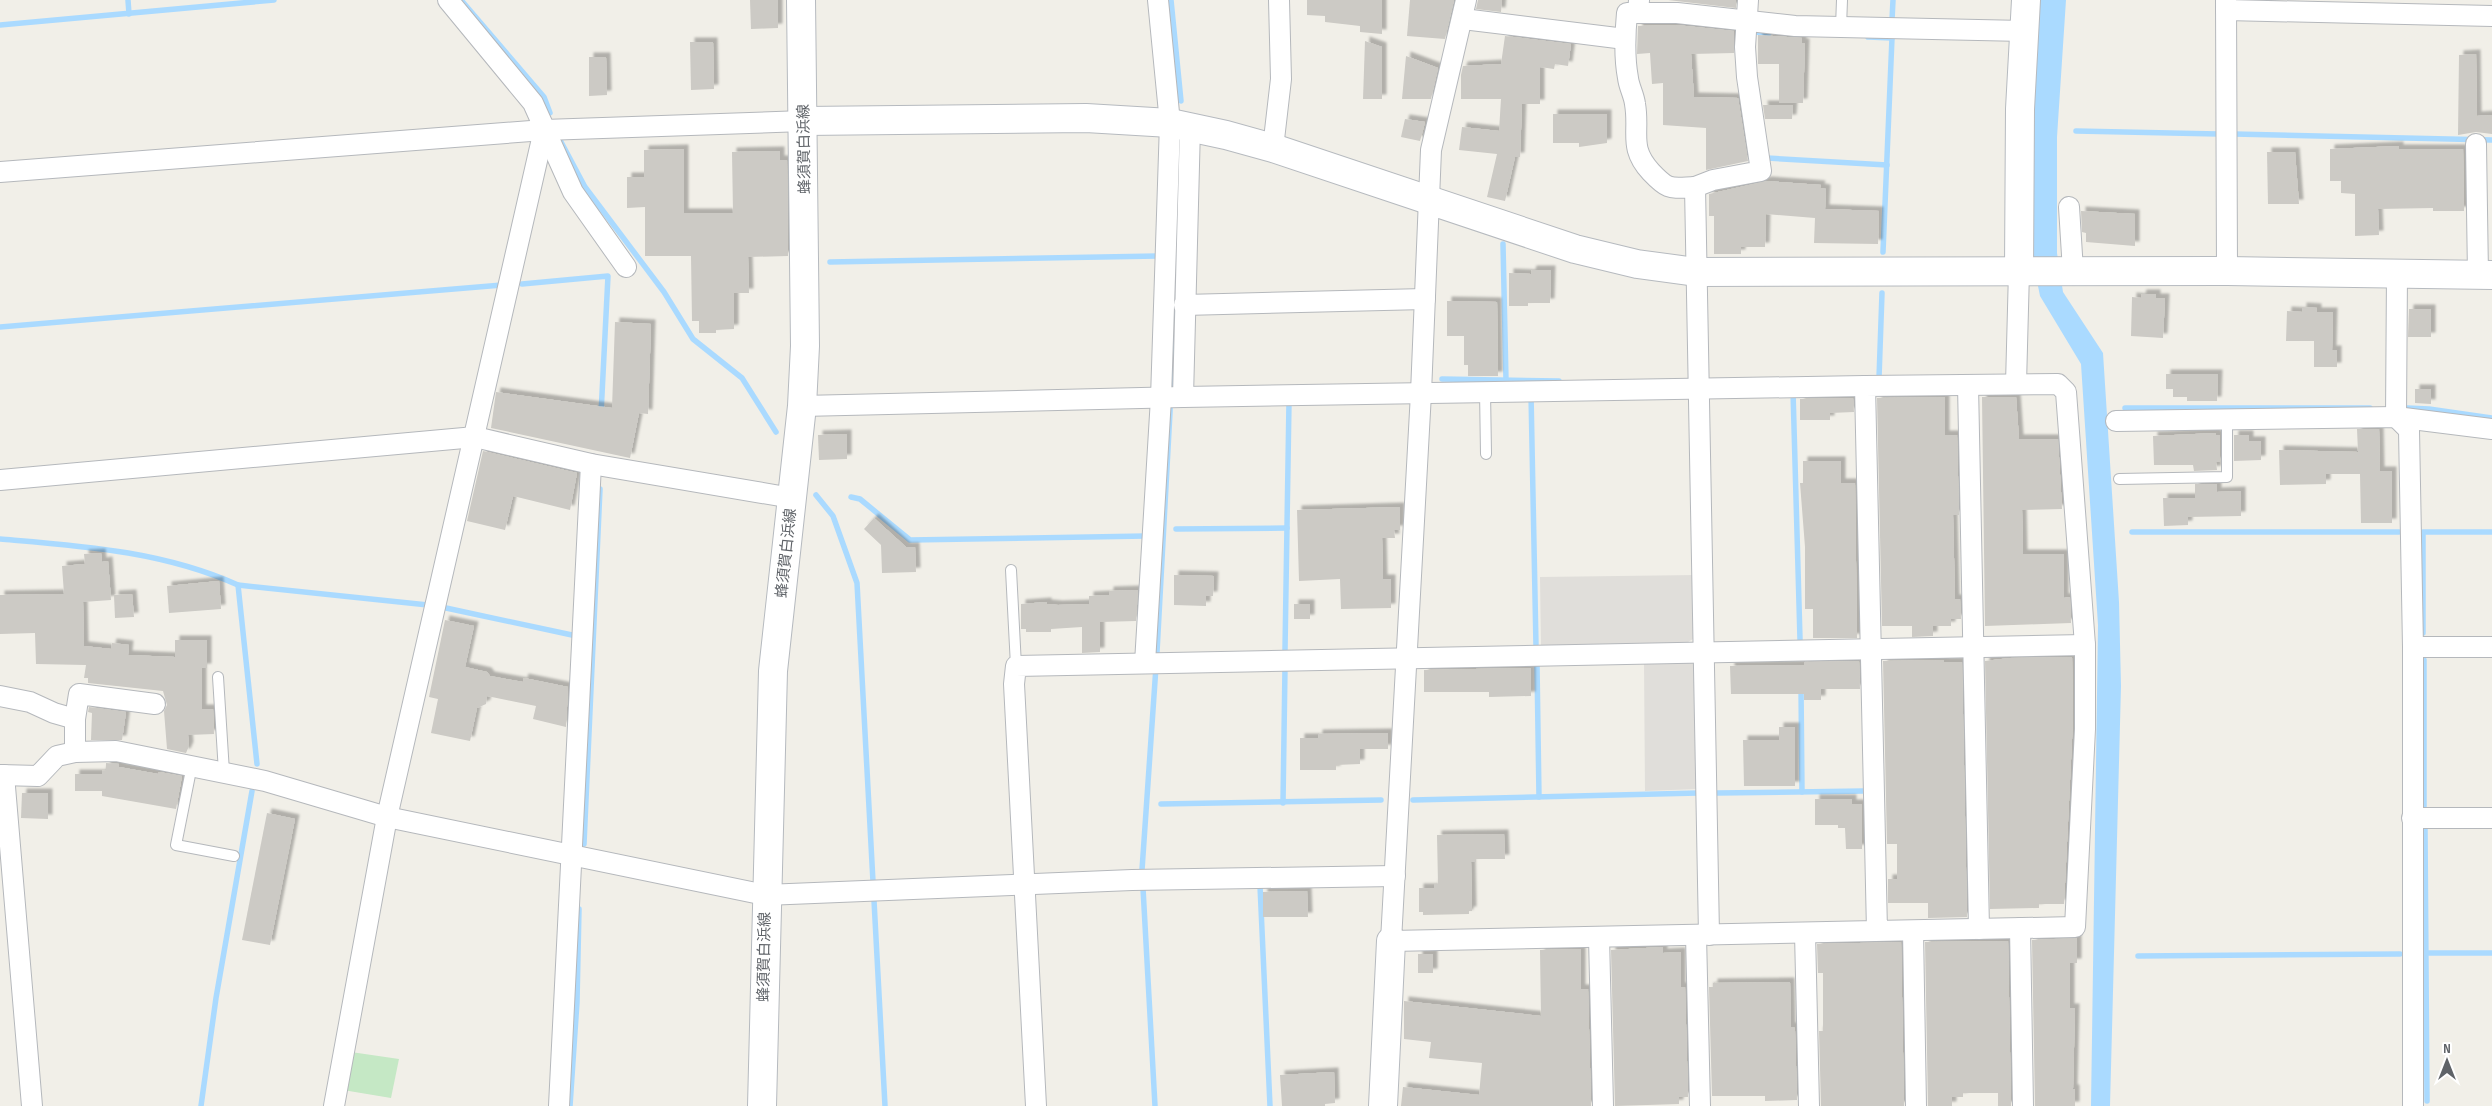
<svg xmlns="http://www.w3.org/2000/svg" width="2492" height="1106" viewBox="0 0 2492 1106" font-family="'Sofia Sans Condensed','Noto Sans JP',sans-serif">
<defs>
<filter id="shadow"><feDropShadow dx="4.5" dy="-4.5" stdDeviation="1" flood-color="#0004"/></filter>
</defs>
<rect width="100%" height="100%" fill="#f1efe8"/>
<g fill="#e0deda">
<path d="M1696,575V637L1685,644L1541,646L1540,577Z"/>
<path d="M1691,661L1699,668L1698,789L1645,791L1644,662Z"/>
</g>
<path fill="#c5e8c5" d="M351,1052L399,1059L391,1098L343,1090Z"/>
<path fill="#aadaff" d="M2039,0H2066L2057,137V253L2063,292L2103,353L2119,602L2121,686L2110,1106H2091L2098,625L2081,364L2040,296L2031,251L2032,102Z"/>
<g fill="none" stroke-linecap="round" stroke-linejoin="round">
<g stroke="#aadaff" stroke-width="5.5">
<path d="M128,0L129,14"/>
<path d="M461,0L544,97L550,113"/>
<path d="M1171,0L1181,101"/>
<path d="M1892,20L1893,0"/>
<path d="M0,25L274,0"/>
<path d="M1754,32L1769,33"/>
<path d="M1868,37L1892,38"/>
<path d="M2076,131L2218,134"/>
<path d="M2234,134L2492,140"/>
<path d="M560,140L585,187L664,292L693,339L742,378L776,432"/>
<path d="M1767,163V158L1887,165"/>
<path d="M1503,244L1506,380"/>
<path d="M1883,252L1892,38"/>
<path d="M830,262L1158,256"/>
<path d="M522,284L608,276L601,414"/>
<path d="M0,327L502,285"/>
<path d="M1873,378H1879L1882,293"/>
<path d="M1442,379L1559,381"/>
<path d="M1793,391L1800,639"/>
<path d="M1531,394L1536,646"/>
<path d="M2125,408H2370"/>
<path d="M2407,408L2429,409L2492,418"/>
<path d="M816,495L833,516L857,583L885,1106"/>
<path d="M851,497L860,499L910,540L1146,536"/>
<path d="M1176,529L1287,528"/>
<path d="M2132,532H2399"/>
<path d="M0,539C82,546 162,551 238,585L428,605"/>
<path d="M238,585L257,764"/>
<path d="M446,608L572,635"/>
<path d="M2423,633V532H2492"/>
<path d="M1285,650L1289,402"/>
<path d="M2424,660V807"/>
<path d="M1537,665L1539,797"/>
<path d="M1801,687L1802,792"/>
<path d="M1717,793L1864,791"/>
<path d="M1413,800L1698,793"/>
<path d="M1283,803L1285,668"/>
<path d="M1161,804L1381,800"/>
<path d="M2425,829L2427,1101"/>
<path d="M584,844L600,489"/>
<path d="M1260,886L1270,1106"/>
<path d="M2426,953H2492"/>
<path d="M2138,956L2400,954"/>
<path d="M201,1106L216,998L252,791"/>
<path d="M570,1106L577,1002L579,909"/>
<path d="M1155,1106L1142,870L1157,652L1170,412L1179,147"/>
</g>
</g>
<g fill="#cccac5" filter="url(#shadow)">
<path d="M750,0H778V28L751,29Z"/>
<path d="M1307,0H1382V34L1360,32V26L1325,22V16L1307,15Z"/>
<path d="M1410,0H1454L1445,39L1407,36Z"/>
<path d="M1478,0H1502L1501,12L1476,9Z"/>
<path d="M1668,0H1736V8Z"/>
<path d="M1676,25L1734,31V53L1691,54L1694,97L1738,98L1748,161L1706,170V128L1663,125V83L1652,84L1650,53L1637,54L1638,26Z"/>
<path d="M1758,35L1802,38V43H1805L1803,103H1779V64H1758Z"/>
<path d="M1505,36L1571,44L1568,66L1555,64L1554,69L1540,67V104H1522L1520,157H1515L1505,201L1487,197L1497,154L1459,150L1462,127L1499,131L1501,99H1461V75L1463,66L1501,64Z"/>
<path d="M1365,41L1382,47V99H1363Z"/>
<path d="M690,42H713L714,89L691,90Z"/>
<path d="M2476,54L2477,116L2492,115V134L2476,132L2458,135L2459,55Z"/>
<path d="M1406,56L1438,68L1431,99H1402Z"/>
<path d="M589,57H606L607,95L589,96Z"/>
<path d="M1763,105H1793L1792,119H1765Z"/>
<path d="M1553,114H1607V143L1579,147V143H1553Z"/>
<path d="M1405,119L1425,122L1420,141L1401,137Z"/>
<path d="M2399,146V149H2463L2464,211H2433V208L2378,209L2379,235L2355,236V194L2341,193V181H2330V149Z"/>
<path d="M684,149V213H733L732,152L780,151V160H787L788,256L748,257L749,293H734V329L716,330V333H699V321H692L691,256H645V207L627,208V177H644V150Z"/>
<path d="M2267,152H2295L2299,204H2268Z"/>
<path d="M1767,181L1821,185L1820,188L1826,189L1825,209L1879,211L1878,244L1814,243L1815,218L1766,214L1765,247H1741V254H1714V216H1709V194Z"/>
<path d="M2081,211L2135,214V246L2086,242V233L2082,232Z"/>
<path d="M1532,270H1551L1550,303H1528V306H1509V273L1531,274Z"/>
<path d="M2142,294H2156V298H2165L2163,338L2131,336L2132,297L2141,298Z"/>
<path d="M1447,301L1497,302L1498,376H1468V365H1464V336H1447Z"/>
<path d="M2302,307L2317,308V312H2333L2332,350H2337V367H2314V341H2286L2287,311L2302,312Z"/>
<path d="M2409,309H2431V337H2408Z"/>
<path d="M615,322L651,324L648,414L639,413L630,458L491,428L496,392L612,408Z"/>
<path d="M2166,374H2218L2217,401H2187V397H2173V389H2166Z"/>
<path d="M2415,389H2431V404L2415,403Z"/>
<path d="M1945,397V435H1957L1959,515H1953L1955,599H1960L1961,619H1951V626H1933V636L1912,637V626H1882L1877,398Z"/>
<path d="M1982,397H2016L2019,439H2058L2062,509L2022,510L2023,554H2064V598L2070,597L2071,623L1985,626Z"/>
<path d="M1853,398L1854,412L1830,413V420H1800V399Z"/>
<path d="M2357,429H2379L2380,471H2392V523H2361L2360,474H2326V484L2280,485L2279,450L2358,452Z"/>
<path d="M2216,433V435H2220V462H2216L2217,470L2194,471L2193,465H2154L2153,436Z"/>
<path d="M847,434V459L819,460L818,435Z"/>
<path d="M2234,435H2249V441H2261V460L2234,461Z"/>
<path d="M483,451L577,473L570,510L513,496L505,530L467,521Z"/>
<path d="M1803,461H1841V483H1855L1857,638H1813V609H1805V547L1800,483H1803Z"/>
<path d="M2195,484H2217V492L2241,491V516L2188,517V525L2164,526L2163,498H2195Z"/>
<path d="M1400,507V530H1394L1395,538H1382L1383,579H1391V608L1341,609L1340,579L1299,581L1297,510Z"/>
<path d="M874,518L906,547H915L916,572L882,573L881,545L864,529Z"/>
<path d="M101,553L102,562L108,561L111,600L83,602L84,646L111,649L112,643L129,645L128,655L175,657V640H207V668H202V709H213L214,734L188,735L189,746L186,753L167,749L164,711L167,705L163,691L88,683V678H84L86,665L36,664L35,633L0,634V595L64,594L62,566L85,564L84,554Z"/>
<path d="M1174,575L1214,576L1213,596H1206V606L1174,605Z"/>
<path d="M219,581L221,609L169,613L167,586Z"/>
<path d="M1138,590L1136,621L1100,622V652L1082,653V627L1051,629V632H1026V629H1021V604L1047,602V604L1058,605L1089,604V596L1109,595V591Z"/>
<path d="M132,594L134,617L115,618L114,595Z"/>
<rect x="1294" y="604" width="16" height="15"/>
<path d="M445,620L474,626L465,667L487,672L490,676L523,682L524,678L568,687L566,727L533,719L536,706L487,696L486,704L477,708L470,741L431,733L438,699L429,697Z"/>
<path d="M2072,657L2073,719L2064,904H2039V908L1990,909L1985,661L2010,658Z"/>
<path d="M1944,660V662H1962L1967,917L1928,918V903H1888V879H1897V844H1887L1883,661Z"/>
<path d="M1859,661L1860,689H1821V700H1804V694H1731L1730,666L1804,665V662Z"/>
<path d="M1531,668V696L1489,697V692H1424V670Z"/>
<path d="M89,707L126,712L122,740H91L92,713L88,712Z"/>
<path d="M1779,727H1795V786H1744L1743,740H1779Z"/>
<path d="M1388,733V749H1360V764L1336,765V770H1300V738H1318V734Z"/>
<path d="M106,763L119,764V767L158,774L159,772L182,776L176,809L102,796V791H75V774H102V771L106,770Z"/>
<path d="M22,793H48V819L21,818Z"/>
<path d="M1815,799H1852V804H1862V849H1846L1845,828H1838V825H1815Z"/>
<path d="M267,813L295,819L270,945L242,940Z"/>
<path d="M1504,834L1505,859H1476V862H1471L1472,911H1469V914L1423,915V912H1419V888H1434V884H1438L1437,835Z"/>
<path d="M1307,891L1308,917H1263V892Z"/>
<path d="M2077,938V963H2070V1008H2075L2073,1089H2075V1106H2035L2032,940Z"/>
<path d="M2008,941L2011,1106H1998V1093H1963V1097H1952V1106H1928L1925,942Z"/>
<path d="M1901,942L1904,1106H1821L1819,1031H1823V973H1818L1817,944Z"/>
<path d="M1663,947V953L1681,952V987H1685L1688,1097H1679V1104L1615,1106L1611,950Z"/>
<path d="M1581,949V989H1588L1591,1106H1401L1403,1087L1479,1095L1482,1063L1429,1058L1431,1042L1404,1039V1001L1541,1016L1540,950Z"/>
<rect x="1418" y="954" width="15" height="19"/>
<path d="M1790,982L1791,1027H1794L1795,1031L1797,1100L1765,1101V1096H1712L1709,987H1713V983Z"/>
<path d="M1334,1072L1335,1103L1325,1104V1106H1282L1280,1075Z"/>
</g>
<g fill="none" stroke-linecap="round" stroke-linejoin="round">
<g stroke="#b5b8bc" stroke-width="12">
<g id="lane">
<path d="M1841,27L1842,0"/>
<path d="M1485,391L1486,454"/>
<path d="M2119,479L2227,477V419"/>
<path d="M1011,570L1016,666"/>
<path d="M218,677L224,772"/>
<path d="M192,765L176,845L234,856"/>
</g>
</g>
<g stroke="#b5b8bc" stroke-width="22">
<g id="street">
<path d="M448,0L533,103L573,192L626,267"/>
<path d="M1466,0L1431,150L1421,393L1391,941L2075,927L2085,729V645L2066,392L2058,384L1865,386L1877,931"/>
<path d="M1639,0L1638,13H1677L1795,26L2024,31"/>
<path d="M2226,0L2227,271"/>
<path d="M2226,10L2492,16"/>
<path d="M1638,13H1627C1625,34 1624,57 1628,78C1629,87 1634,95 1635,104C1640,133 1628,147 1651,172C1669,191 1670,188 1695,187L1709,935"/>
<path d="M1463,19L1625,39"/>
<path d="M2476,144L2478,275"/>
<path d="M1273,148L1281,79L1279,0"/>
<path d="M0,172L544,130L804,121"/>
<path d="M1695,187L1713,180L1761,171L1747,77L1745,47L1748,0"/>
<path d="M2069,207L2073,271"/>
<path d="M2397,273L2396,417L2409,430L2413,647V1106"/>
<path d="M1184,305L1425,299"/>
<path d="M2016,384L2019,271"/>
<path d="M1968,385L1979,929"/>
<path d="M1183,397L1190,127"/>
<path d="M802,406L1183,397L1865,386"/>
<path d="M2116,421L2396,417L2492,429"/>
<path d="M0,480L475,437L591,464L792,498"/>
<path d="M2413,647H2492"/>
<path d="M1145,663L1161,398L1170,123L1158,0"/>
<path d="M0,696L30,702L54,713L75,719V752"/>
<path d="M75,719L79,694L155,704"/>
<path d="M0,775L38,776L57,756L75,752L116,751L265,781L387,817L765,895L1132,880L1395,876"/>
<path d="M4,775L32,1106"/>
<path d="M2412,818H2492"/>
<path d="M2020,928L2023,1106"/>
<path d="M1913,931L1916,1106"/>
<path d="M1805,933L1809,1106"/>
<path d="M1696,935L1700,1106"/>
<path d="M1599,937L1603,1106"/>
<path d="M334,1106L387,817L544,130"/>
<path d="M559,1106L591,464"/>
<path d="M1036,1106L1014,684L1016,666L2085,645"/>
</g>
</g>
<g stroke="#b6babf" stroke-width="30">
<g id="secondary">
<path d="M804,121L1086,118L1170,123L1226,135L1273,148L1575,249L1637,264L1696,272L2227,271L2492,275"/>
<path d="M2019,271L2020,109L2026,0"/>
<path d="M762,1106L773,671L802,406L805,346L801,0"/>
<path d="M1383,1106L1391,941"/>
</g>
</g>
<use href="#lane" stroke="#fff" stroke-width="10"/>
<use href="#street" stroke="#fff" stroke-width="20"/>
<use href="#secondary" stroke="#fff" stroke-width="28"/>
</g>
<g text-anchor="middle" stroke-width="4" stroke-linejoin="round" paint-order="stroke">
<g font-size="15" fill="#5f6368" stroke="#fff">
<text transform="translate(804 149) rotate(-91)" y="5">蜂須賀白浜線</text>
<text transform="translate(786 553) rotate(-84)" y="5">蜂須賀白浜線</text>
<text transform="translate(764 957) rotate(-89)" y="5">蜂須賀白浜線</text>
</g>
</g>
<g transform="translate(2447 1061)" stroke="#ffffff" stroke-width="4" paint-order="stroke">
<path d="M0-4L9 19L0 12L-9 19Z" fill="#5f6368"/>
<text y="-8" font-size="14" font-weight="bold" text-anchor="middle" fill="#5f6368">N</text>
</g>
</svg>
